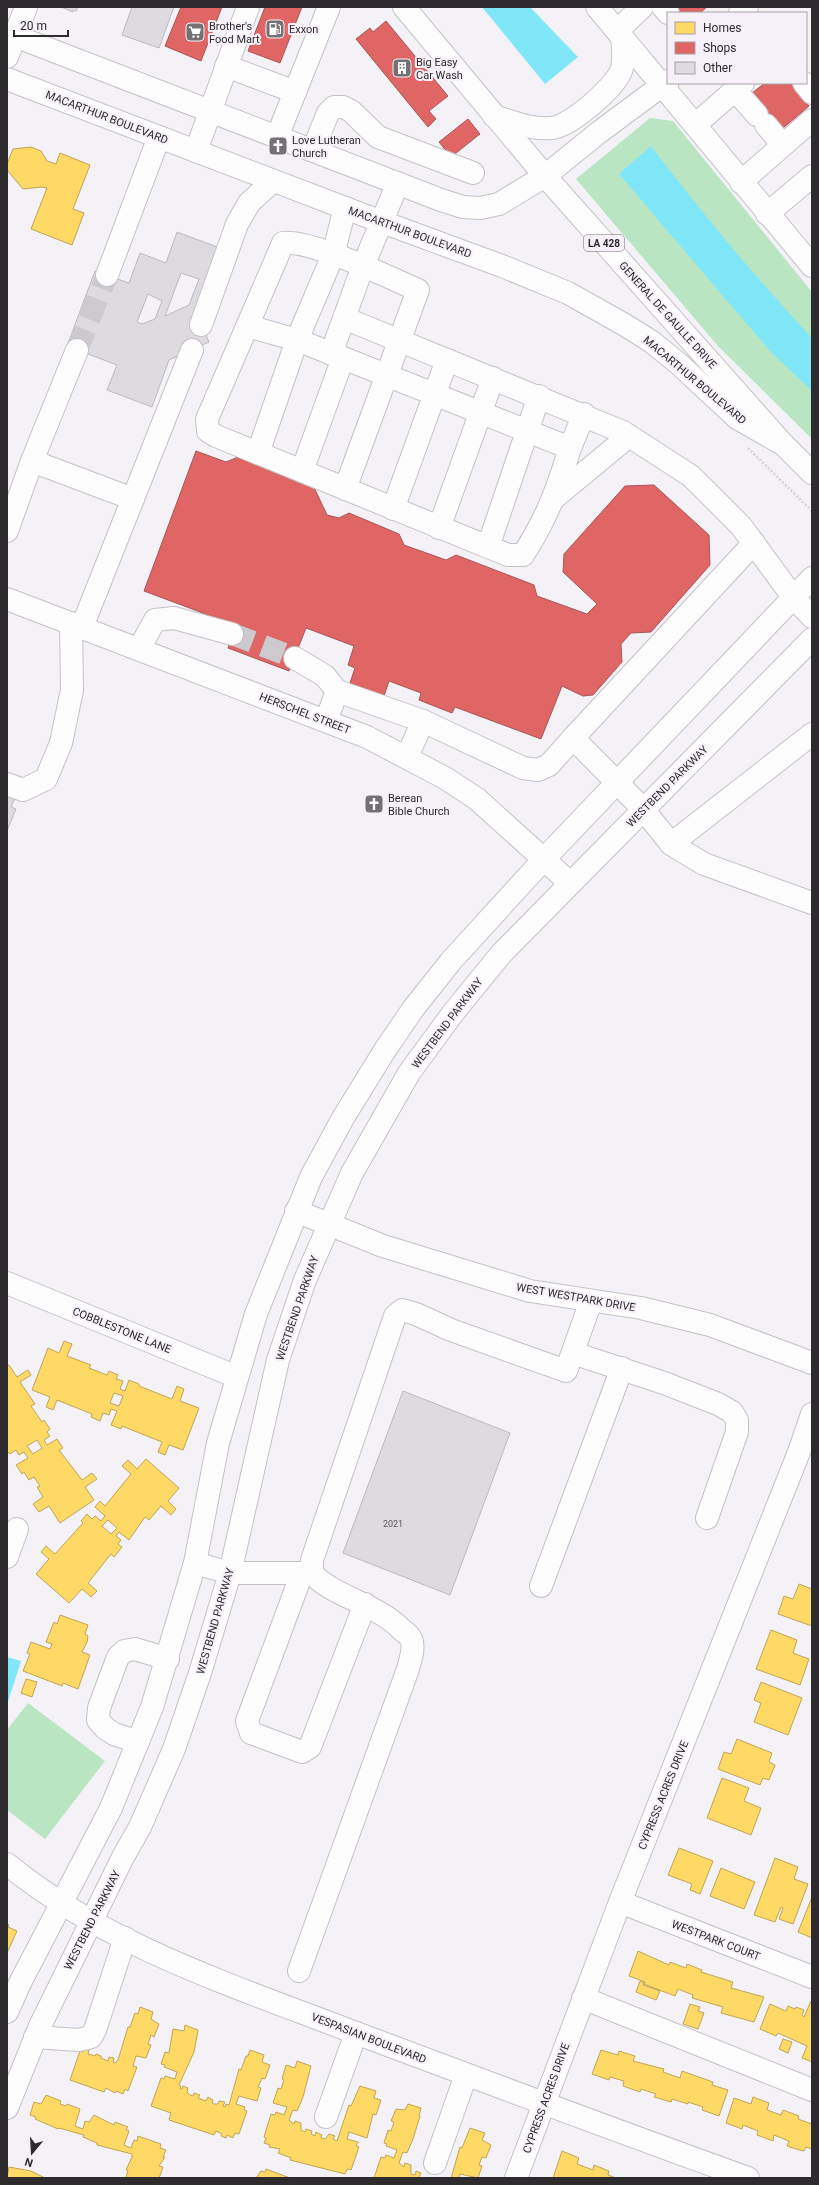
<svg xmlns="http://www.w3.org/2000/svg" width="819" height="2185" viewBox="0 0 819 2185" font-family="Roboto,sans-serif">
<rect width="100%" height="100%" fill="#f5f2f7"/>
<g fill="#bae5c2">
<path d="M650,118L673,121L812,292V439L718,346L576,179Z"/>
<path d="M28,1703L105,1761L45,1839L7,1810V1730Z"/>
</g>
<g fill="#80e7f8">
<path d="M482,7H530L578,57L545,84Z"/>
<path d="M651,146C702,213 755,277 812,338V391L770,351L619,174Z"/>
<path d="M7,1657L21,1661L7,1705Z"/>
</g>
<g fill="#ffd966" stroke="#c0a555" fill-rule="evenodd">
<path d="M31,147L41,151L47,161L56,164L60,153L90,165L73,209L84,213L72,245L31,229L47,188L42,187L23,189L7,170V164L13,149Z"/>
<path d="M64,1341L72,1344L67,1356L91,1365L89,1368L107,1375L109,1371L118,1375L116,1379L123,1381L120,1389L125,1391L129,1380L139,1384V1386L172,1399L177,1386L184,1389L180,1401L199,1408L183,1450L169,1445L165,1455L158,1452L162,1442L122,1426L121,1429L111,1425L117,1411L111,1409L109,1415L103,1413L100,1421L91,1417L92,1414L57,1400L53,1410L46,1407L50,1397L32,1390L48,1348L59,1353ZM114,1393L123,1396L119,1406L110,1403Z"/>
<path d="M9,1365L17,1377L28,1370L31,1375L20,1382L35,1404L31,1406L42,1422L44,1420L50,1429L47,1432L50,1436L44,1440L47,1445L57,1439L63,1448L59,1450L82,1480L92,1473L97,1479L85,1487L94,1500L60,1523L49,1506L39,1512L33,1504L43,1497L37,1487L40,1486L34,1477L29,1480L24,1472L22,1474L16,1465L28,1458L24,1452L19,1455L16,1450L10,1454L7,1451V1366ZM37,1440L42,1448L33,1454L27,1446Z"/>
<path d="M146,1459L179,1488L168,1501L176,1509L171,1515L161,1506L149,1520L145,1517L129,1540L119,1532L116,1536L121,1540L118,1544L122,1547L114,1557L111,1554L88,1583L97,1591L91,1597L82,1589L69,1603L36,1574L49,1559L41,1552L46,1546L55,1554L83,1523L81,1521L87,1514L92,1519L95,1516L101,1521L105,1516L95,1507L100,1501L105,1506L131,1474L122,1466L128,1460L137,1469ZM108,1520L117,1528L111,1534L102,1526Z"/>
<path d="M799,1584L812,1589V1626L778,1614L784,1596L793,1599Z"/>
<path d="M60,1615L88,1625L85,1634L88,1636L87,1642L82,1652L90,1655L78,1689L63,1683L62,1686L23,1671L30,1654L27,1653L31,1642L50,1649L52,1644L46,1642L54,1622L57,1624Z"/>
<path d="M771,1630L797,1640L793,1653L809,1659L800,1685L756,1669Z"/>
<path d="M26,1679L37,1682L32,1697L21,1693Z"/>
<path d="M761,1682L802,1698L788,1735L754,1722L761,1703L754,1700Z"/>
<path d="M737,1739L772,1753L769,1762L775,1765L769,1780L763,1778L760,1785L718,1769L724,1752L731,1754Z"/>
<path d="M722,1778L749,1788L744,1801L761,1808L751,1835L707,1818Z"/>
<path d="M679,1848L713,1861L700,1894L690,1890L692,1884L668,1875Z"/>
<path d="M775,1858L798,1867L794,1879L808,1884L793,1924L779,1919L783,1908L781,1907L775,1922L754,1915Z"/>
<path d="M721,1868L755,1882L744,1909L710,1896Z"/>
<path d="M812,1897V1938L798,1932Z"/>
<path d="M7,1924L9,1925L8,1927L17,1931L7,1953Z"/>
<path d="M638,1951L669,1965L670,1962L686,1968L687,1964L702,1970L701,1972L733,1982L731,1988L764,1997L754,2022L721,2013L723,2007L692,1998L693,1995L678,1989L675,1996L644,1984L645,1982L629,1976Z"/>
<path d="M640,1981L644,1983L643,1985L660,1991L656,2000L636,1992Z"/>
<path d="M811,2001L812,2002V2062L802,2058L807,2046L778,2033L776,2036L760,2029L770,2004L786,2011L788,2006L795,2009L796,2007L804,2010L802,2015L804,2017Z"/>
<path d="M690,2004L700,2007L698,2011L704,2013L698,2029L683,2024Z"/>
<path d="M140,2007L153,2012L151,2019L159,2024L154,2037L151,2035L148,2044L151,2045L146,2058L136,2056L133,2066L137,2067L128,2091L125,2089L123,2094L116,2091L115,2093L106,2088L104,2092L70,2080L80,2051L83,2052L84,2048L89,2050L88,2054L95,2056L96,2054L101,2056V2058L108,2061L109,2057L114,2058L113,2062L115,2063L118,2060L128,2027H130L135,2013L138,2014Z"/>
<path d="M185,2025L198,2030L194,2052L179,2085L181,2086L180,2089H182L183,2086L188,2088L187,2092L190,2095L193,2096L194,2093L200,2095L198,2098L206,2101L208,2097L213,2100L212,2103L214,2104H218L219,2101L225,2102L223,2106L225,2107L226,2104L229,2105L239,2069L241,2070L246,2056H248L250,2050L264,2055L262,2062L270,2065L265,2079L262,2078L258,2087L261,2088L257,2101L239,2096L236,2104L245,2107L244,2110L247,2111L239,2134L235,2133L233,2138L227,2135L226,2138L221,2136L222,2134L216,2131L214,2135L169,2120L171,2113L151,2106L161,2078L164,2079L165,2076L175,2079L177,2072L164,2067L165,2065L161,2064L165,2052L169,2053L173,2029L184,2031Z"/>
<path d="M783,2039L792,2042L788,2053L779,2049Z"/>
<path d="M601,2050L618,2055L619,2051L635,2056L633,2061L664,2069L663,2072L680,2078L682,2071L713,2082L712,2085L728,2090L719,2116L702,2110L703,2107L688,2102V2104L672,2099L671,2102L654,2097L656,2094L641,2089L640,2092L623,2086L624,2081L610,2077L609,2080L592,2074Z"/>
<path d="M297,2061L311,2066L303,2097L297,2111L293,2110L289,2120L294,2124L295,2121L301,2123V2130L305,2132L306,2129L312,2131L311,2134L315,2136L316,2132L322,2135L321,2138L325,2139L329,2134L335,2136L333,2139L337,2141L349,2105L351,2106L360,2086L376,2091L374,2098L381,2100L376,2115L373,2114L367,2138L349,2132L347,2139L358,2142L356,2146L359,2147L351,2170L347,2169L345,2174L290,2160L291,2158L278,2153L280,2149L269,2147L270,2145L264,2143L266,2138L264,2137L271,2114L275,2115L276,2112L284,2115L287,2107L273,2103L278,2088L281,2089L284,2080L282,2079L286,2065L295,2068Z"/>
<path d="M46,2095L61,2101L60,2104L66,2106L67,2104L80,2109L75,2126L83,2129L85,2121L89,2122L94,2115L114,2125L115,2122L128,2127L126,2130L129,2131L124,2145L131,2148L134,2140L137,2141L138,2136L161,2144L160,2148L166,2150L163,2157H165L159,2166L163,2167L159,2178H126L128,2170H126L132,2157V2154L97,2145V2143L83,2137L84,2135L59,2128L58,2129L35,2119L36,2117L30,2115L34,2102L41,2104Z"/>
<path d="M753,2097L769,2103L767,2110L781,2115L783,2110L799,2116L798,2119L812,2124V2149L806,2147L804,2151L796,2149L787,2146L789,2141L774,2135L773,2141L757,2135L758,2131L743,2125L742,2129L726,2123L734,2098L751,2104Z"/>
<path d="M408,2104L421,2108L419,2116H420L413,2139L407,2153L403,2152L399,2163L404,2167L405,2163L411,2165V2174L415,2175L416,2171L421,2173L419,2177L424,2178H374L381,2157L385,2158L386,2155L394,2158L397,2150L386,2146L387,2144L384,2143L388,2130L391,2131L394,2122L391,2121L396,2109L405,2110Z"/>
<path d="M470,2128L485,2133L482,2140L491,2145L486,2158L482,2157L479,2165L482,2166L478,2178L460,2174L459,2178H451L460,2147L462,2148Z"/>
<path d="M562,2151L579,2158L577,2164L593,2170L594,2165L609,2171L608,2175L616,2178H553Z"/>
<path d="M9,2167L31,2171L45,2178H7Z"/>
<path d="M266,2169L290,2178H256L261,2171L265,2172Z"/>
</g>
<g fill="#e06666" stroke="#aa5455">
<path d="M181,7H222L201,61L165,46Z"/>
<path d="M265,7H302L280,63L248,51Z"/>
<path d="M676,7H707L700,13H681Z"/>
<path d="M386,21L448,96L429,111L436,119L428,127L356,39L370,28L373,32Z"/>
<path d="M765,83H790L809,106L782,129L752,93Z"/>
<path d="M468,119L480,134L451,157L439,142Z"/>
<path d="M196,451L226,462L243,455L312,483L327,515L339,518L349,513L399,534L404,545L446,560L456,555L534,585L537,596L587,614L597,604L563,572L564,554L625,486L654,485L709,535L710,565L651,632L631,633L621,644L622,662L593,695L583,696L562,686L541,739L455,707L452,713L419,700L421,693L389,681L384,696L350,683L355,668L348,665L354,646L306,628L289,671L228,648L235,625L144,591Z"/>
</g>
<g fill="#dddbdf" stroke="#bcbabe" fill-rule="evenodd">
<path d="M61,7H78L76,11L74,10L73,12Z"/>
<path d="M132,7H174L159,48L122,35Z"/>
<path d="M177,232L220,248L196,312L209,342L169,360L152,407L107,390L117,365L67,346L95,271L129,283L140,253L166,263ZM181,273L199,279L189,305L165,316ZM148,294L162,301L155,319L142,324L137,322Z"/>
<path d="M7,796L15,798L11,807L16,809L7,831Z"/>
<path d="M403,1391L510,1433L450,1595L343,1553Z"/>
</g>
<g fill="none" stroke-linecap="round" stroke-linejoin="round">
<g stroke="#cdcacf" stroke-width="22" stroke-dasharray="22 11" stroke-linecap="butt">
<path d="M77,350L107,275"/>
<path d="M232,634L295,658"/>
</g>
<g stroke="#c5c2c6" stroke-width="24">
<g id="minor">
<path d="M663,7L668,13"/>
<path d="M740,13L747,7"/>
<path d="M617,31L642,7"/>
<path d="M7,33L441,200L463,207L480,208L499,204L545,176L598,133L668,81"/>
<path d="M7,57L26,7"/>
<path d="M226,66L295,92"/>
<path d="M7,79L366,216L502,266L568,293L625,325L652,342L679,364L737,418L779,442"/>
<path d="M804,83L812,93"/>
<path d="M735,90L757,115"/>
<path d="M695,125L743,83"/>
<path d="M766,125L783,145"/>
<path d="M277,137L329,7"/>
<path d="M313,150L328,113L334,107H343L351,111L378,137L473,173"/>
<path d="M196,151L248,7"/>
<path d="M741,182L812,120"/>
<path d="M767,214L812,176"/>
<path d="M107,275L159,137"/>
<path d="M344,318L623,432L691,476L741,526L793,597L812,617"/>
<path d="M201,325L237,224L249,203L273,181"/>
<path d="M255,328L297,340L343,358L570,448C557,490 547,518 523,555H508L216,436L208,431L207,419L246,329Z"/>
<path d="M246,329L283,243C310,239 390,278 418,290L345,489"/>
<path d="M331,354L363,266L398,183"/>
<path d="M570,448L584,414"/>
<path d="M258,453L297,340L333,255L345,208"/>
<path d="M32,461L133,499"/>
<path d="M302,471L343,358"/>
<path d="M554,498L629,436"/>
<path d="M393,509L447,360"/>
<path d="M439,528L493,378"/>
<path d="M7,531L32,461L77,350"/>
<path d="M754,543L573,738L643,809L671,844L704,864L812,903"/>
<path d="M488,547L539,396"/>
<path d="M7,599L367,737L445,778L477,799L570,883"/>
<path d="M82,627L192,350"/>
<path d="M139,649L155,620L174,618L232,634"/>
<path d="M295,658L325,676L337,691"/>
<path d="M326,721L337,691L423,721L523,768L538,770L549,765L573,738"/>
<path d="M407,757L423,721"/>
<path d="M7,784L23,790L46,779L61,743L72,690L71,623"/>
<path d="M671,844L812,734"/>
<path d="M296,1211L383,1246L530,1291L641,1308L710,1325L812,1363"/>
<path d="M7,1283L237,1377"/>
<path d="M573,1353L664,1383L718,1404L732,1412L737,1420V1432L707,1518"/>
<path d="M7,1557L17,1529"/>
<path d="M195,1563L230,1573H312"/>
<path d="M302,1573L247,1721L251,1733L302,1752L310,1747L365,1604"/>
<path d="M541,1586L622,1368"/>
<path d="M138,1742L114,1734L105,1728L98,1720L99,1708L118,1657L124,1651L135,1649L168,1659"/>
<path d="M7,1864C106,1945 231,1985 348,2030C481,2080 614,2130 748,2178"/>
<path d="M620,1902L812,1977"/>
<path d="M299,1971L408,1669C410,1661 415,1647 411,1639C410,1636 405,1632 402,1630C378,1604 331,1596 312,1573V1560L395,1316L402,1310L416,1314L451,1330L566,1371L591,1301"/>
<path d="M583,1998L812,2090"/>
<path d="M7,2012L21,1981L111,1808L152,1707L195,1563L218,1443L256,1314L311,1177L343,1118L385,1050L413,1009L451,961L545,858L812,578"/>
<path d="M35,2037L79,2040L91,2037L95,2030L125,1938"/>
<path d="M7,2108L40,2026L123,1857L140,1827L174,1749L200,1673L230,1573L278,1360L305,1280L352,1173L409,1073L453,1013L501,954L812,639"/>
<path d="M326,2117L356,2033"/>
<path d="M435,2163L466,2075"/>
<path d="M516,2178L620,1902L799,1452L812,1414"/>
</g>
</g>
<g stroke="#c5c2c6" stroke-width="24">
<g id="major">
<path d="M404,7L545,176L781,442L812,473"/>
<path d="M597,7L812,266"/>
<path d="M494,116C513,122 531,130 551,128C570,127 614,88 621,71C625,60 623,48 622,37"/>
</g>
</g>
<path stroke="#d4d4d4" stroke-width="2.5" stroke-dasharray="2 2" stroke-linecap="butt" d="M748,448L812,511"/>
<use href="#minor" stroke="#fefdfe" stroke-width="22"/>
<use href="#major" stroke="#fefdfe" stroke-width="22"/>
</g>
<defs>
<g id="fuel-square" transform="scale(1)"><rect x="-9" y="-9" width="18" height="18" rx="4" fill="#737174" stroke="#f6f1f8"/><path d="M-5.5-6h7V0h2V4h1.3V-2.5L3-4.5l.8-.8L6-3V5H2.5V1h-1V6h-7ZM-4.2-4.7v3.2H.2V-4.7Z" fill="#fff"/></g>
<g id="supermarket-square" transform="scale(1)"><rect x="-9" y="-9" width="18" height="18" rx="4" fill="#737174" stroke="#f6f1f8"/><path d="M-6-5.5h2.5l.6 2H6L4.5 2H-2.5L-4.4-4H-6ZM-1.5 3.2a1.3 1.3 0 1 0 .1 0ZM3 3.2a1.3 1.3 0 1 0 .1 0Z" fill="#fff"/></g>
<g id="building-square" transform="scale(1)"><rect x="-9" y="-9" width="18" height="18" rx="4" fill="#737174" stroke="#f6f1f8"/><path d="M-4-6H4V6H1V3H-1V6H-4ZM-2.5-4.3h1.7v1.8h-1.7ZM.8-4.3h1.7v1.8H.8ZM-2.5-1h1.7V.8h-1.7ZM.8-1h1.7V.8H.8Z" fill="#fff"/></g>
<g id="church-square" transform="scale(1)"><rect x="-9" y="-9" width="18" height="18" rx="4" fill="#737174" stroke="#f6f1f8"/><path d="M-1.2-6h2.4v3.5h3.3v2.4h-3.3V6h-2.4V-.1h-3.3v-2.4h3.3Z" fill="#fff"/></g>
</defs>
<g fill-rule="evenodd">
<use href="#fuel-square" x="275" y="29"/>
<use href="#supermarket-square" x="195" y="32"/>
<use href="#building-square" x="402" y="68"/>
<use href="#church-square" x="278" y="146"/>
<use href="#church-square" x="374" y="804"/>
</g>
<g text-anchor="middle" stroke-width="4" stroke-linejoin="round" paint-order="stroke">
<g font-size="9" fill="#5a585b">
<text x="393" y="1527">2021</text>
</g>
<rect fill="#f6f1f8" stroke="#69666b" stroke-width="1" x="584" y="235" width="40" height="16" rx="3"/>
<g font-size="10" font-weight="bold" fill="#2d2b2e">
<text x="604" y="247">LA 428</text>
</g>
<g font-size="11" fill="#2d2b2e" stroke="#f6f1f8" text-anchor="start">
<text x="209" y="30">Brother's<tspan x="209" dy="13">Food Mart</tspan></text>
<text x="289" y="33">Exxon</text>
<text x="416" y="66">Big Easy<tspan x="416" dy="13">Car Wash</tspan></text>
<text x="292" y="144">Love Lutheran<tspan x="292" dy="13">Church</tspan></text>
<text x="388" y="802">Berean<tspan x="388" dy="13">Bible Church</tspan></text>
</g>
<g font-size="11" fill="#2d2b2e" stroke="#f6f1f8">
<text transform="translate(107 117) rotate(21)" y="4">MACARTHUR BOULEVARD</text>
<text transform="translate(410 232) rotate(20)" y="4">MACARTHUR BOULEVARD</text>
<text transform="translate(668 315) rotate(48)" y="4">GENERAL DE GAULLE DRIVE</text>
<text transform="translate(695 380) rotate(40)" y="4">MACARTHUR BOULEVARD</text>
<text transform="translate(305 713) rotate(21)" y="4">HERSCHEL STREET</text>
<text transform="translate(667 786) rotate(-45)" y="4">WESTBEND PARKWAY</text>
<text transform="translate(447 1023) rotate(-53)" y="4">WESTBEND PARKWAY</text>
<text transform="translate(576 1297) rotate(10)" y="4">WEST WESTPARK DRIVE</text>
<text transform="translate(297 1308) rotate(-71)" y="4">WESTBEND PARKWAY</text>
<text transform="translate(122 1330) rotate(22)" y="4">COBBLESTONE LANE</text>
<text transform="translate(215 1621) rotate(-74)" y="4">WESTBEND PARKWAY</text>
<text transform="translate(663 1795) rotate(-68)" y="4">CYPRESS ACRES DRIVE</text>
<text transform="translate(92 1920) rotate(-63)" y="4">WESTBEND PARKWAY</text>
<text transform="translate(716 1940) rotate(21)" y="4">WESTPARK COURT</text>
<text transform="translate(369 2038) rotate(21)" y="4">VESPASIAN BOULEVARD</text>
<text transform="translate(546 2098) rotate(-70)" y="4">CYPRESS ACRES DRIVE</text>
</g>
</g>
<rect width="819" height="2185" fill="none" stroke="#2d2b2e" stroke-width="16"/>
<rect x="667" y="12" width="140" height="72" fill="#f6f1f8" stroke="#a6a2a7"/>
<rect x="675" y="22" width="20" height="12" fill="#ffd966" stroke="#a6a2a7"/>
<text x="703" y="32" font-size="12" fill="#2d2b2e">Homes</text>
<rect x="675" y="42" width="20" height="12" fill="#e06666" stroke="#a6a2a7"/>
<text x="703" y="52" font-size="12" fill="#2d2b2e">Shops</text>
<rect x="675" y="62" width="20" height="12" fill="#dddbdf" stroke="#a6a2a7"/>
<text x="703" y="72" font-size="12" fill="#2d2b2e">Other</text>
<g transform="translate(32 2153) rotate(198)" stroke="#f6f1f8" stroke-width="3" paint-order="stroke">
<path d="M0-3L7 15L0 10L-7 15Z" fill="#2d2b2e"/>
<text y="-6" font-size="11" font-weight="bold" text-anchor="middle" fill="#2d2b2e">N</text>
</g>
<path d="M14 30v6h54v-6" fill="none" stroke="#2d2b2e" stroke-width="2"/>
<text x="20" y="30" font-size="12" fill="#2d2b2e" stroke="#f6f1f8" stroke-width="3" paint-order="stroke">20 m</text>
</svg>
